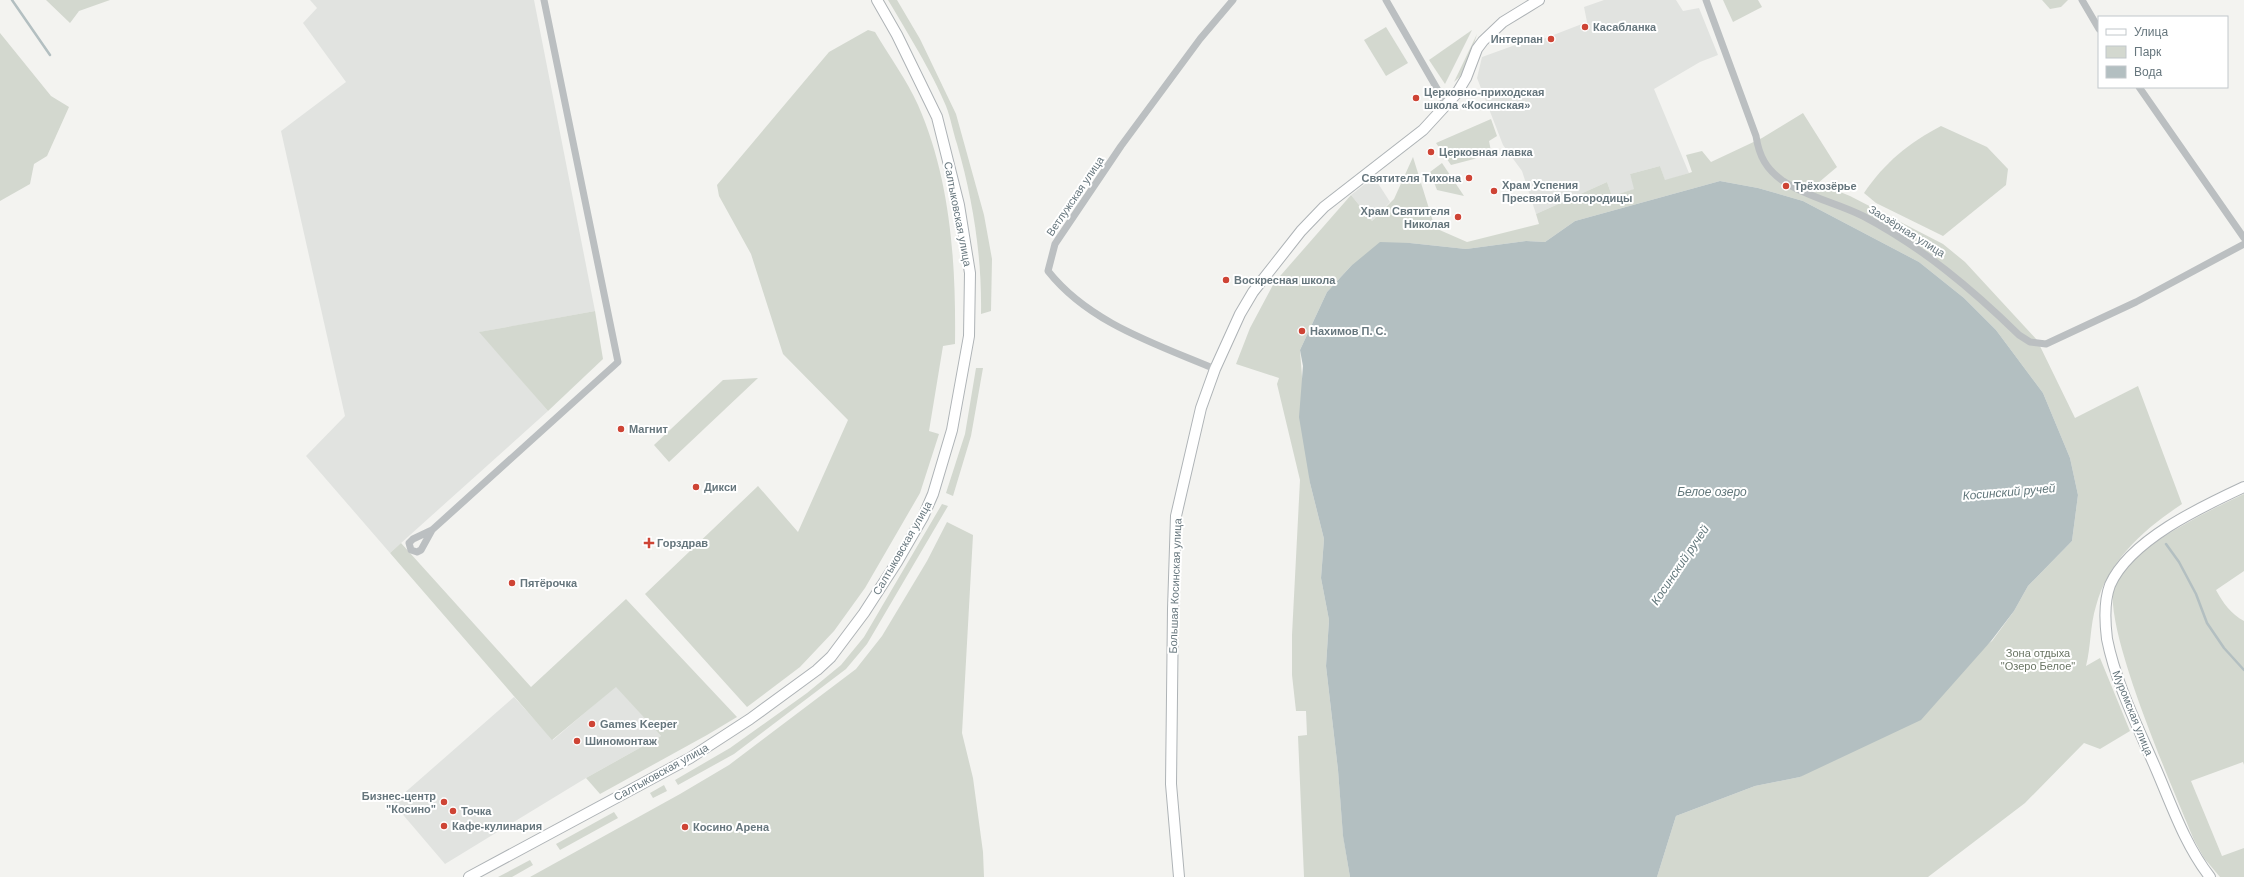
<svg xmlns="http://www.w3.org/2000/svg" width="2244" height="877" viewBox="0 0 2244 877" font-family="Arial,sans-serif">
<rect width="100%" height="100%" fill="#f3f3f0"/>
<g fill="#e1e3e0">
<path d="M310,0H534L595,311L480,332L548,411L390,553L306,456L345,416L281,131L346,82L303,23L317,8Z"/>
<path d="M1604,0H1676L1683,11L1699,8L1718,55L1700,62L1654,89L1689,173L1665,181L1660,166L1630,174L1635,189L1612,196L1607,182L1536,214L1522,171L1503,145L1477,78L1482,57L1518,44L1538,41L1587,22L1584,7Z"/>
<path d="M1374,177L1390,202L1372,221L1351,195Z"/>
<path d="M616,686L661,736L586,778L445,864L393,803L514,697L553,740Z"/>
</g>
<g fill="#d3d8cf">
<path d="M46,0H110L79,11L70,23Z"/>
<path d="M888,0H897L920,39L956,114L984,215L992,259L991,311L981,314C982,256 973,200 957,144C953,132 951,119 946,106C932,72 907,32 888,0Z"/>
<path d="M1723,0H1758L1762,7L1733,22Z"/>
<path d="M2042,0H2068L2061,7L2050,9Z"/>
<path d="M1386,27L1408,63L1386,76L1364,40Z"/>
<path d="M868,30L875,32C889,56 907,80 918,105C951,180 956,264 955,344L943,346L929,431L939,434L920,493L865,588L834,631L800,667L747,707L645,594L758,486L798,532L848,420L783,354L751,254L719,196L717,185L829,52Z"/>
<path d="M1472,30L1445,84L1429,60Z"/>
<path d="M0,33L51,96L69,107L47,156L34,164L30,184L0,201Z"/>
<path d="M1477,34L1465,72L1454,82Z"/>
<path d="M1803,113L1837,167L1818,183L1850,196L1943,244L1965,262L2037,340L2075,418L2138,386L2182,504C2144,529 2108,561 2096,606C2090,625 2091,647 2086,666L2100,658L2130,731L2100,749L2084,743L2025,803L1928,877H1657L1676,816L1755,786L1800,777L1992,641L2014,611L2028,586L2072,541L2078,495L2070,458L2043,393L1996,330L1964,298L1919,262L1803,201L1758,188L1720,181L1575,221L1545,242L1526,241L1466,249L1410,243L1351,266L1327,292L1300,350L1310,483L1324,539L1321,578L1329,620L1326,666L1338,770L1343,835L1350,877H1304L1298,736L1307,735L1306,711H1296L1292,675V635L1300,480L1277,384L1279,378L1236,364L1250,328L1274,283L1351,195L1372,221L1394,199L1413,157L1435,228L1467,242L1539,224L1536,214L1607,182L1612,196L1634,189L1630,174L1660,166L1665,180L1689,173L1692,172L1686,155L1702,151L1711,162L1762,138Z"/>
<path d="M1491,119L1497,136L1489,141L1491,151L1474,159L1451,165L1436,143Z"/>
<path d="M1941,126L1987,147L2008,169L2006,185L1943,236L1876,203L1864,193C1885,162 1909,143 1941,126Z"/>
<path d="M1442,163L1464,196L1437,190L1430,172Z"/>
<path d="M595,311L603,359L548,411L479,332Z"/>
<path d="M976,368H983L971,436L953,496L946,493L965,434Z"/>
<path d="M758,378L669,462L654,445L723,380Z"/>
<path d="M2244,494V571L2216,590C2223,603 2231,614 2244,621V765L2243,762L2191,781L2222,856L2244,848V877H2220L2204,858L2194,840C2176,795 2098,621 2115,581C2129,549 2212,509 2244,494Z"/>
<path d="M942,504L948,506L867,644L846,669L734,754L678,785L675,780L730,748L807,693L841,665L864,637Z"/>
<path d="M947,522L973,535L962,733L973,778L983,852L984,877H530L680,794L729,765L856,669L882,636L927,561Z"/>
<path d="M401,543L531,687L626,599L737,717L707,735L600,794L586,778L661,736L616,687L552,740L390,553Z"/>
<path d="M664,785L667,791L653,798L650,793Z"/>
<path d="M614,812L618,818L560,850L556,844Z"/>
<path d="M530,860L533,865L512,877H498Z"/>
</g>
<path fill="#b3bfc1" d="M1720,181L1758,188L1803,201L1919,262L1964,298L1996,330L2043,393L2070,458L2078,495L2072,541L2028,586L2014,611L1991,641L1921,720L1800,777L1755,786L1676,816L1657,877H1350L1343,836L1338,770L1326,666L1329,620L1321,578L1324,539L1310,483L1299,417L1303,366L1300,350L1327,292L1351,266L1380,242L1410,243L1466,249L1526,241L1545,242L1575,221Z"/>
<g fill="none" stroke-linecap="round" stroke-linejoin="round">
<g stroke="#b3bfc1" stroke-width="2.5">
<path d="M12,0L50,55"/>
<path d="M2166,544L2179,562L2196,594L2207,623L2224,648L2244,670"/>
</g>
<g stroke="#aeb3b6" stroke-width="12">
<g id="secondary">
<path d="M469,877L690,758L750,719L817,670L831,657L864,613L897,562L923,517L933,494L952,430L969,336L970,273L959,205L937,117L897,35L877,0"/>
<path d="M1179,877L1171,784L1173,609L1176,516L1201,408L1215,369L1240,314L1253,292L1301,231L1324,207L1423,130L1457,93L1466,78L1477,49L1483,41L1503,22L1539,0"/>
<path d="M2210,877C2185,845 2172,806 2156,769C2138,727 2116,684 2107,639C2105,623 2104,601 2110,585C2130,540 2201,507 2244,487"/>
</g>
</g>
<g stroke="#bbbfc1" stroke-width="7">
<path d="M1386,0L1447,106"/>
<path d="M1706,0L1756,136C1759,156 1766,169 1783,181C1807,197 1837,203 1863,216C1922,247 1972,289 2019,335L2030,342L2046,344L2136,302L2244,244"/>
<path d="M2082,0L2099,29"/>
<path d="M2139,87L2244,238"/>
<path d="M1215,369C1156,344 1089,323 1048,271L1055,244L1121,146L1200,39L1233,0"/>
<path d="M432,530L421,550L417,552L411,550L409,543L413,539L432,530L618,362L544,0"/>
</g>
<use href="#secondary" stroke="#fff" stroke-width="10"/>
</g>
<g fill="#ce4435" stroke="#fff" stroke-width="1.5">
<circle cx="1585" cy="27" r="4"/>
<circle cx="1551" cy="39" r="4"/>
<circle cx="1416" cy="98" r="4"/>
<circle cx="1431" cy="152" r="4"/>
<circle cx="1469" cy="178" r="4"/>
<circle cx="1786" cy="186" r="4"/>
<circle cx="1494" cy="191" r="4"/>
<circle cx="1458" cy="217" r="4"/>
<circle cx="1226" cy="280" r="4"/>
<circle cx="1302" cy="331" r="4"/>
<circle cx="621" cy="429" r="4"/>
<circle cx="696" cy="487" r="4"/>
<path d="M647 537h4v4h4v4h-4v4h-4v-4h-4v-4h4z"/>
<circle cx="512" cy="583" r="4"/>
<circle cx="592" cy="724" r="4"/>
<circle cx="577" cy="741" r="4"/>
<circle cx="444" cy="802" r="4"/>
<circle cx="453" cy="811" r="4"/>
<circle cx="444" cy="826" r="4"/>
<circle cx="685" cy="827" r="4"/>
</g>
<g text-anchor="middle" stroke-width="4" stroke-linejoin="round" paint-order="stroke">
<g font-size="11" font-weight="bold" fill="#66767d" stroke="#fff" text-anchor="start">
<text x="1593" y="31">Касабланка</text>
<text x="1543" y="43" text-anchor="end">Интерпан</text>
<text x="1424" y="96">Церковно-приходская<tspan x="1424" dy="13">школа «Косинская»</tspan></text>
<text x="1439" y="156">Церковная лавка</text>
<text x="1461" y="182" text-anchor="end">Святителя Тихона</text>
<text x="1502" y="189">Храм Успения<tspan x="1502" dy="13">Пресвятой Богородицы</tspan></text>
<text x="1794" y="190">Трёхозёрье</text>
<text x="1450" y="215" text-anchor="end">Храм Святителя<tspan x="1450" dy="13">Николая</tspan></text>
<text x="1234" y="284">Воскресная школа</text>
<text x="1310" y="335">Нахимов П. С.</text>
<text x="629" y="433">Магнит</text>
<text x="704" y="491">Дикси</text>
<text x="657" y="547">Горздрав</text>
<text x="520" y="587">Пятёрочка</text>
<text x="600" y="728">Games Keeper</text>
<text x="585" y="745">Шиномонтаж</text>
<text x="436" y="800" text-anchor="end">Бизнес-центр<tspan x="436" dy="13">"Косино"</tspan></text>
<text x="461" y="815">Точка</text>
<text x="452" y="830">Кафе-кулинария</text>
<text x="693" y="831">Косино Арена</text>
</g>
<g font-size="11" fill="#66767d" stroke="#fff">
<text transform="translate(1075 196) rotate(-56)" y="4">Ветлужская улица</text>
<text transform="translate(958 214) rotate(79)" y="4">Салтыковская улица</text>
<text transform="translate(1907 231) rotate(32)" y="4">Заозёрная улица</text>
<text transform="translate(902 548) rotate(-60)" y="4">Салтыковская улица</text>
<text transform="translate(1175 586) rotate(-88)" y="4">Большая Косинская улица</text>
<text transform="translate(2133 713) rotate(68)" y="4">Муромская улица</text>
<text transform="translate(661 772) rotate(-29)" y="4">Салтыковская улица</text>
</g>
<g font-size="11" fill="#6a7564" stroke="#fff">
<text x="2038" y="657">Зона отдыха<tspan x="2038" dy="13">"Озеро Белое"</tspan></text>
</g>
<g font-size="12" font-style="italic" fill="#62777b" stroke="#fff">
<text x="1712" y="496">Белое озеро</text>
<text transform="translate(2009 492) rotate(-5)" y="4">Косинский ручей</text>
<text transform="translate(1680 565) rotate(-56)" y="4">Косинский ручей</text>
</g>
</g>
<rect x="2098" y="16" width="130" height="72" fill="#ffffff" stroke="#c2c8cb"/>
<rect x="2106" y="29" width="20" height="6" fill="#ffffff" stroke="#c2c8cb"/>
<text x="2134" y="36" font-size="12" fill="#66767d">Улица</text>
<rect x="2106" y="46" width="20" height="12" fill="#d3d8cf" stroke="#c2c8cb"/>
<text x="2134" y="56" font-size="12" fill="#66767d">Парк</text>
<rect x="2106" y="66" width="20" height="12" fill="#b3bfc1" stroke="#c2c8cb"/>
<text x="2134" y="76" font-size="12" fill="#66767d">Вода</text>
</svg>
